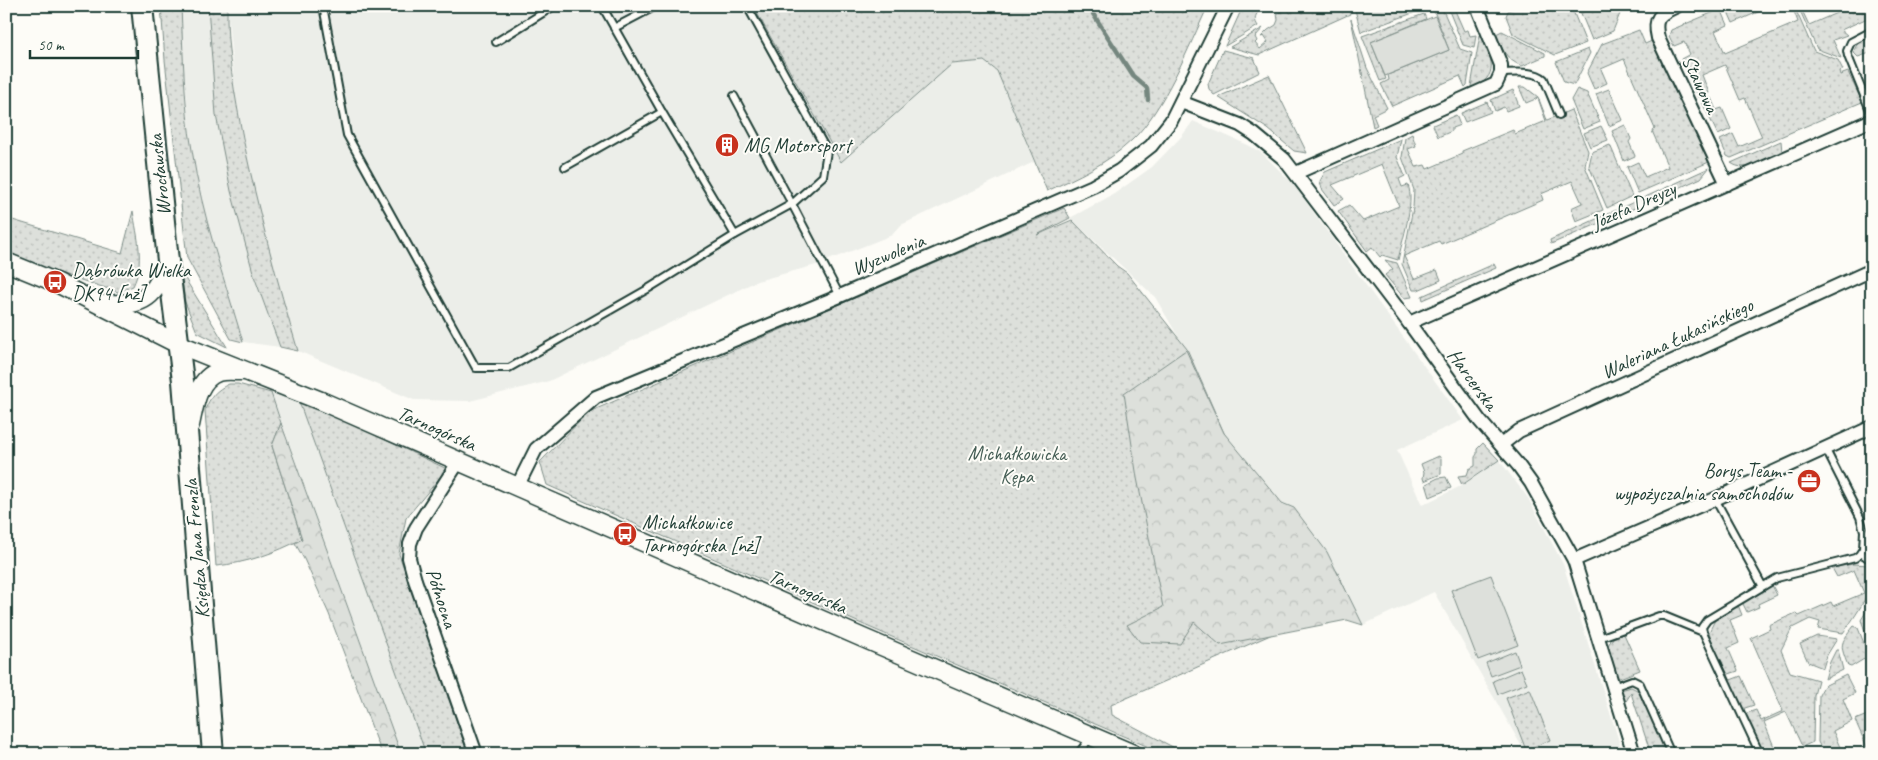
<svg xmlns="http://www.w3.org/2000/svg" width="1878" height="760" viewBox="0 0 1878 760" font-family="Caveat,sans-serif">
<defs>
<pattern id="green-dots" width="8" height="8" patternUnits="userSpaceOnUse" patternTransform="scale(1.25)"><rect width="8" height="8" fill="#dde0db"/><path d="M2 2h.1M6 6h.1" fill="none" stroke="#bdc1bd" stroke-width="1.8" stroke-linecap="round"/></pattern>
<pattern id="forest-crowns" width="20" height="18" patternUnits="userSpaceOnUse" patternTransform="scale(1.25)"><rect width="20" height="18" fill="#dde0db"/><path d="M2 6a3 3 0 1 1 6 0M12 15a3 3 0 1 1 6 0" fill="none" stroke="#bdc1bd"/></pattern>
</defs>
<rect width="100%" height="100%" fill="#fdfcf7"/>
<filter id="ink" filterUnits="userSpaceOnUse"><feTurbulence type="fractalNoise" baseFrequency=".02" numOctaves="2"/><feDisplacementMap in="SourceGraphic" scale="10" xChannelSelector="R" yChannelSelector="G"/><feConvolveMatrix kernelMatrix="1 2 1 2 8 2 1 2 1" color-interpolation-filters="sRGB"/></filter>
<g filter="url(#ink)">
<g fill="#eceee9">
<path d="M181,6H208L216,115L254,276L280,347L243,342L207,222L191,150L183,62Z"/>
<path d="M227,6H753L841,162L952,64L984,61L997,71L1034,162L901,225L892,235L816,265L757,281L549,381L470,401L414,400L298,351L274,271L255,196L235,95Z"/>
<path d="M1193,121L1248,145L1262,153L1293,184L1463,420L1397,450L1422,505L1465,484L1499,460L1528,498L1563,564L1623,754H1526L1434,592L1363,625L1327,552L1294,508L1282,503L1224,433L1186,350L1155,297L1070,218L1114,194L1152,167L1182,136Z"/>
<path d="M271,393L298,399L426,754H401Z"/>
</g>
<g fill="url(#green-dots)" stroke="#7e8e88">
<path d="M161,6H181C183,53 184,105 192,150C202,216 224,278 243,342L231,339L187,258L165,60Z"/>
<path d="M208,6H227C226,49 235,96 243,138C258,210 277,281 298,351L280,347L254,276L231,191L216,115Z"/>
<path d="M753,6H1208C1189,46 1164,110 1132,140C1107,164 1077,177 1047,191L997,71L984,61L952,64L841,162Z"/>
<path d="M1243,6H1267C1259,10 1251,16 1258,26L1225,46Z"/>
<path d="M1293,6H1348L1350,14L1259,55L1230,47L1263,28L1255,37L1257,41L1255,43L1260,49L1268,42L1264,36L1261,37L1268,30L1276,25L1278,20L1277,14L1287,8L1290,13L1295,10Z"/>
<path d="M1354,6H1432L1361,32Z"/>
<path d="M1447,6H1453L1464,31L1468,30L1470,36L1476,35L1474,48L1463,45Z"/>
<path d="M1519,6H1571L1586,43L1555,55L1513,34L1506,16L1508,11Z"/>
<path d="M1578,6H1623L1613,31L1592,40Z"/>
<path d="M1727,6H1766L1767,8L1733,23L1726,7Z"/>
<path d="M1792,6H1794L1814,51L1838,60L1843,70L1839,71L1840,75L1848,72L1862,102L1731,158L1727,156L1720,140L1733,134L1739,147L1762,137L1745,98L1740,100L1725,65L1702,75L1709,93L1699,97L1681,59L1690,54L1684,42L1674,46L1669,36L1671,30L1721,9L1728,25L1715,31L1725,53L1798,22Z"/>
<path d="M1798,6H1800L1809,25L1848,8L1847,6H1872V16L1841,30L1847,35L1833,40L1841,58L1817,49Z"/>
<path d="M1442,8L1460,49L1472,53L1467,85L1465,87L1460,76L1392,106L1381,84L1389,80L1388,75L1449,50L1434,11Z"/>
<path d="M1424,14L1426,19L1371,42L1386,79L1380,81L1362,36Z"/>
<path d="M1351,19L1367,68L1387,108L1373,115L1377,125L1373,127Z"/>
<path d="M1639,30L1645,44L1654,40L1709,162L1638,193L1627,167L1638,162L1645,177L1668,167L1652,131L1655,129L1624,59L1601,69L1607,83L1594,89L1587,73L1602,44Z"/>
<path d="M1502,31L1545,53V56L1522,66C1506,60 1502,49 1496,34Z"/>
<path d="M1480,35H1482C1491,59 1501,76 1472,88L1471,86Z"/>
<path d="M1872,36V56L1870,53L1858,57L1854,53C1855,42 1863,40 1872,36Z"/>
<path d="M1588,49L1590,53L1574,85L1564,82L1556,62Z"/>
<path d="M1223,50L1254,58L1260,72L1214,95L1209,89L1208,84Z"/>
<path d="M1269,75L1307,153L1294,151L1268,129L1218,97Z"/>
<path d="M1519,87H1525L1538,97L1547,120L1571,110L1588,151L1585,166L1603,210L1576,221L1571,208L1582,203L1572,181L1541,194L1543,200L1441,244L1439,241L1404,256L1414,279L1437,270L1441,280L1418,290H1413L1402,264L1413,208L1414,190L1402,157L1405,138L1412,134L1416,146L1408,149L1416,167L1425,165L1427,169L1462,154V151L1513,130L1515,134L1546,121L1538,98L1526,103Z"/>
<path d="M1577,89L1587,93L1600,122L1583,129L1571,100Z"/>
<path d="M1609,89L1623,120L1609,126L1596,94Z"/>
<path d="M1513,90L1519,106L1506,111L1504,107L1495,111L1491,100Z"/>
<path d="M1711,98L1716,110L1722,108L1731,129L1718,135L1702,102Z"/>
<path d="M1487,102L1491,112L1465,122L1461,113Z"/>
<path d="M1456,115L1460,125L1452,128V131L1438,137L1433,125Z"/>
<path d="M1625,125L1631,139L1629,142L1635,156L1624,161L1612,131Z"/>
<path d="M1601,126L1608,140L1590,147L1584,133Z"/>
<path d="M1401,139L1397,157L1405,176L1399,179L1402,187L1408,185C1415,203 1402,241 1398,260L1382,255L1380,257L1372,247L1367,251L1338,211L1349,205L1363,221L1399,206L1382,164L1332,185L1344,199L1334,205L1322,189L1320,181L1325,172Z"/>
<path d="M1781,141L1782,152C1767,159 1746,174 1731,163Z"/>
<path d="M1610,145L1632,196L1607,208L1589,166L1592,152Z"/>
<path d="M1709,168L1701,178L1643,204L1641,199Z"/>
<path d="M1634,202L1637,207L1551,244L1550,240Z"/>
<path d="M1064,208L1070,218L1037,235L1072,220L1117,266L1127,273L1187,349L1224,433L1252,477L1331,564L1338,573L1350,600L1111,705L1112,715L1186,754H1166L1144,745L871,628L547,485L540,462L589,412Z"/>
<path d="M133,211C137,237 145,262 133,286L118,292L6,256V218L122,253Z"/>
<path d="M1385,260L1397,263L1412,297L1404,298L1385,275L1393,269Z"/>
<path d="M1494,264L1496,268L1423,300L1422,296Z"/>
<path d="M181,272L227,347L197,332L185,302Z"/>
<path d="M229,384H238L271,393L281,423L272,446L302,539C275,553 247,563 216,566L205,410C210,397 216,390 229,384Z"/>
<path d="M298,399L447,469L406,518L399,554L468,754H426Z"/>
<path d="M1483,443L1499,460L1462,485L1458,476L1467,475L1469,469L1475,466V457L1477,454V449Z"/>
<path d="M1439,456L1441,459V474L1424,481L1423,478L1424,472L1421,464Z"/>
<path d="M1446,477L1451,488L1430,497L1426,484L1438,478Z"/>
<path d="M1853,564L1869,565C1878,587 1855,616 1843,633L1818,629L1820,622L1810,619L1792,628L1781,650L1790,672L1818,680L1814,695L1813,742L1804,746L1801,744L1786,712L1764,722L1777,754H1764L1744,714L1756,710L1761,721L1783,711L1751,638L1770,629L1769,625L1796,613L1799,616L1831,602L1833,606L1864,593L1854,570L1837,577L1832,568Z"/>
<path d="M1772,585L1777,595L1758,604L1759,607L1747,612L1742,602Z"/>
<path d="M1872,602V650L1861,620Z"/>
<path d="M1738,605L1742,615L1730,620L1739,643L1728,648L1738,671L1726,675L1715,650L1709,632L1715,620Z"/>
<path d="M1854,626L1858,628L1869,656L1851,667L1848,666C1840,644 1839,645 1854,626Z"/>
<path d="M1624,634L1640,670L1617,679L1608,645L1613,638Z"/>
<path d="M1817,636L1837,639L1827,655L1823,668L1808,662L1800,644Z"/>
<path d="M1836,650H1838L1843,670L1825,679L1830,662Z"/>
<path d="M1846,675L1855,693L1843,699L1852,721L1833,731L1842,752L1824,754L1818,742L1819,695L1824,686Z"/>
<path d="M1741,676L1754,705L1742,709L1728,681Z"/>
<path d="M1631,687L1637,690L1641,695L1667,754H1651L1631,693L1625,703L1621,690Z"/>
<path d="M1530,689L1550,740L1526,750L1506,698Z"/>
<path d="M1872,713V754H1870L1855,720Z"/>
</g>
<g fill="url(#forest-crowns)" stroke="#7e8e88">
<path d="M1186,350L1224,433L1282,503L1294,508L1327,552L1363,625L1347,620L1220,645L1194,622L1180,644L1140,642L1127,625L1163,607L1137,478L1124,393Z"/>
<path d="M281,423L401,754H382L329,614L304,559L295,543L302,539L272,446Z"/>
</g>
<g fill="#dde0db" stroke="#7e8e88">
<path d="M1435,16L1449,50L1385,76L1371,42Z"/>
<path d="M1491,575L1518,645L1478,660L1451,590Z"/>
<path d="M1515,651L1520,665L1491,676L1486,663Z"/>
<path d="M1521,669L1527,683L1498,694L1493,681Z"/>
</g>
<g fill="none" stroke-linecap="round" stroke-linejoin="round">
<path stroke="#75877f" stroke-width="4.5" d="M1088,6L1133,76L1147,88L1148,100"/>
<g stroke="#1f3d34" stroke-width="10">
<g id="lane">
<path d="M323,6L347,135L476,368H509L646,290L735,235L792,204L734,96"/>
<path d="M602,6L662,112L735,235"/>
<path d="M747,6L827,151L823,176L792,204L840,296"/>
<path d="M614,28L656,6"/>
<path d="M1872,31L1851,42L1847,51L1848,56L1872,115"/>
<path d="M496,42L554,6"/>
<path d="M1501,73C1514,73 1534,70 1544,79L1559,115"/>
<path d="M565,167L662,112"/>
<path d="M1715,499L1762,585"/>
<path d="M1861,553L1872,561"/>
<path d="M1703,632L1702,627L1707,620L1777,578L1855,558L1859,555L1863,549L1864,531L1860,517L1825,448"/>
<path d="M1599,638L1659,616H1664L1703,632L1760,754"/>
<path d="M1613,687L1632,680L1640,684L1671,754"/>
<path d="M1078,754L1091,737"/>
</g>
</g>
<g stroke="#1f3d34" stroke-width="16">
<g id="street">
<path d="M1677,6C1659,14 1653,18 1658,38L1727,184"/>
<path d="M1181,102L1240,125L1254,134L1284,159L1409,323L1480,421L1518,465L1531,483L1574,560L1634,754"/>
<path d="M1296,173L1496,84L1501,73V65L1477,6"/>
<path d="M1409,323L1872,120"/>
<path d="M1501,445L1519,431L1872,270"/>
<path d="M459,461L416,528L410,544L409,558L415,580L476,754"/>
<path d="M517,487L536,449L596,397L840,296L1093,186L1119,171L1151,146L1171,121L1228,6"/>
<path d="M1574,560L1715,499L1872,427"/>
</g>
</g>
<g stroke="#1f3d34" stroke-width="21">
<g id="secondary">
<path d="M6,262L55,282L178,344L321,401L863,638L1133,754"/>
<path d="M107,304C145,306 155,297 168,261"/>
<path d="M190,425C194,407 197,379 218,372C224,370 235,371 241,371"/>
</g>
</g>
<g stroke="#1f3d34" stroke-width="24">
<path id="primary" d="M142,6L168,261L183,381L213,754"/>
</g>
<use href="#lane" stroke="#fdfcf7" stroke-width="6"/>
<use href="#street" stroke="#fdfcf7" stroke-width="12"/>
<use href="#secondary" stroke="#fdfcf7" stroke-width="18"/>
<use href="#primary" stroke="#fdfcf7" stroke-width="20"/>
</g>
</g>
<defs>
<g id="building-disc" transform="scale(1.25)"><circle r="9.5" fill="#c8321e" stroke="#fdfcf7"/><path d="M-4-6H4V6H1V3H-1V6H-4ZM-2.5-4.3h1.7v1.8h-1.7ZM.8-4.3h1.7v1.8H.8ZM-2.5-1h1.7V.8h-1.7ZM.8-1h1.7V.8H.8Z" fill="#fff"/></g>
<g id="bus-disc" transform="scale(1.25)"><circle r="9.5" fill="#c8321e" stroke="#fdfcf7"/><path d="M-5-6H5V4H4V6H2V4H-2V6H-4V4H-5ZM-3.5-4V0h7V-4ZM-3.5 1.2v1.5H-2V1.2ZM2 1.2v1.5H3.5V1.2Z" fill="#fff"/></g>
<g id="office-disc" transform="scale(1.25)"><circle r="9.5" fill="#c8321e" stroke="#fdfcf7"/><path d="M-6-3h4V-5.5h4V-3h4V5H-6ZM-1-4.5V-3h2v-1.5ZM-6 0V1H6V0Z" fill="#fff"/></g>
</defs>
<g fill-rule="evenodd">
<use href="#building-disc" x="727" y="145"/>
<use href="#bus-disc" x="55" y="282"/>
<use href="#office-disc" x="1809" y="481"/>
<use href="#bus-disc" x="625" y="534"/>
</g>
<g text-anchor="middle" stroke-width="4" stroke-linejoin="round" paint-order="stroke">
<g font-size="20" fill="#1f3d34" stroke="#fdfcf7">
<text transform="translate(1701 84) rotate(65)" y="7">Stawowa</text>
<text transform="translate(159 175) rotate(-96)" y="7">Wrocławska</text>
<text transform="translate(1633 205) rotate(-24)" y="7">Józefa Dreyzy</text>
<text transform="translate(888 254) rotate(-23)" y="7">Wyzwolenia</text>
<text transform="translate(1677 338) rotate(-25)" y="7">Waleriana Łukasińskiego</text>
<text transform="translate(1473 379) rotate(54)" y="7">Harcerska</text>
<text transform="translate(437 428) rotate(24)" y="7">Tarnogórska</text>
<text transform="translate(196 549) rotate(-95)" y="7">Księdza Jana Frenzla</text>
<text transform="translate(808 591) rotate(24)" y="7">Tarnogórska</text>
<text transform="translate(442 598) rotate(72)" y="7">Północna</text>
</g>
<g font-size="20" fill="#1f3d34" stroke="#fdfcf7" text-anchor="start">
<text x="744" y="152">MG Motorsport</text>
<text x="72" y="277">Dąbrówka Wielka<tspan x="72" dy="23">DK94 [nż]</tspan></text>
<text x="1792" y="477" text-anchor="end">Borys Team -<tspan x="1792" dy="23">wypożyczalnia samochodów</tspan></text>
<text x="642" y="529">Michałkowice<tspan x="642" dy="23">Tarnogórska [nż]</tspan></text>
</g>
<g font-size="20" fill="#455e55" stroke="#fdfcf7">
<text x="1017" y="460">Michałkowicka<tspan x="1017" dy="23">Kępa</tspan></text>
</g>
</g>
<rect width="1878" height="760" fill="none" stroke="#fdfcf7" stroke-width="25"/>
<rect x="12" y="12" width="1853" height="735" fill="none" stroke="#1f3d34" stroke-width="2" filter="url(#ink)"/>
<path d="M30 50v8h108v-8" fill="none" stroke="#1f3d34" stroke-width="2.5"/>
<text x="38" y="50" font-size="15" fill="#1f3d34" stroke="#fdfcf7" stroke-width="4" paint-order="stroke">50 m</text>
</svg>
